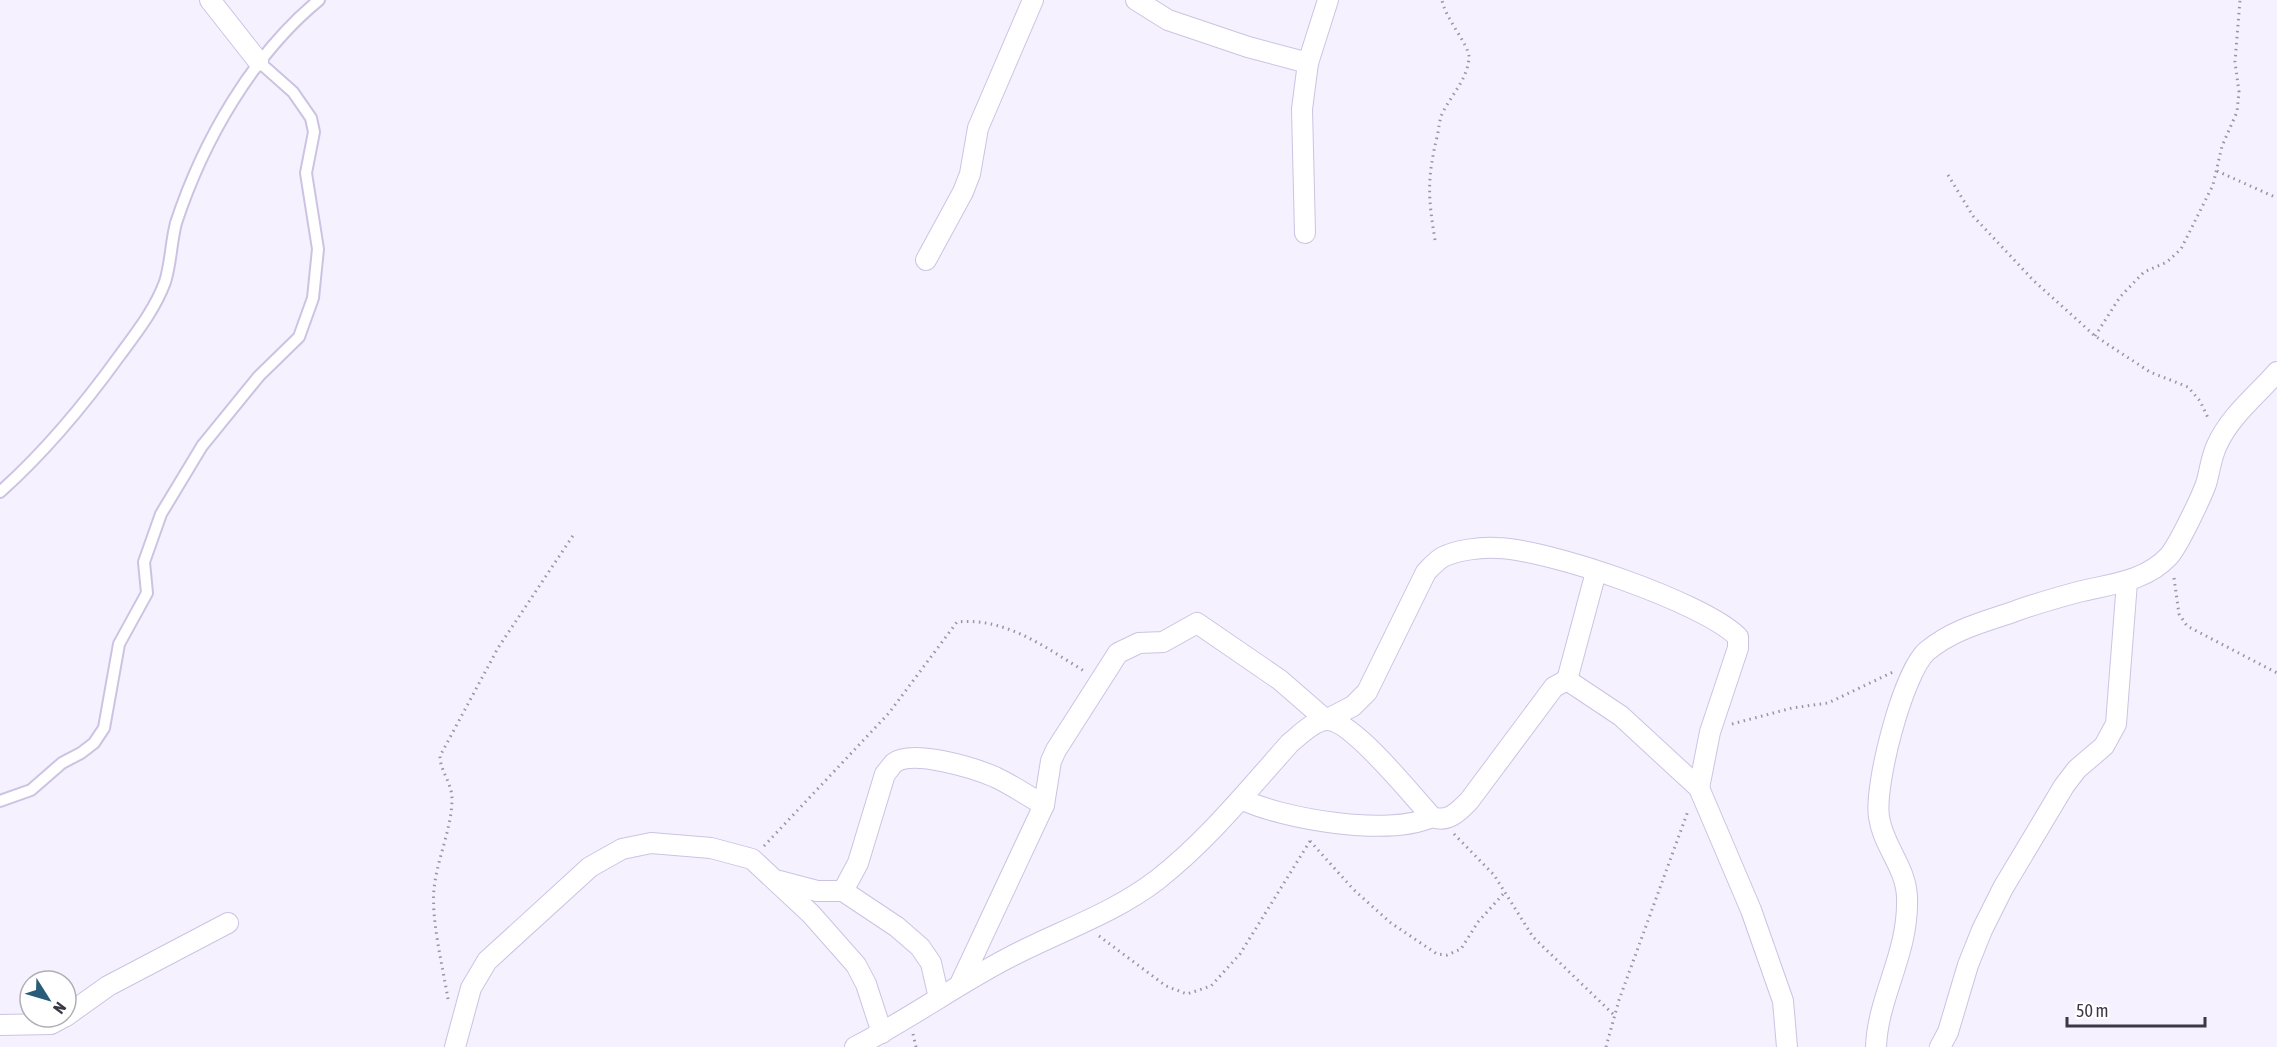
<svg xmlns="http://www.w3.org/2000/svg" width="2277" height="1047" viewBox="0 0 2277 1047" font-family="'Asap Condensed',sans-serif">
<rect width="100%" height="100%" fill="#f5f1fe"/>
<g fill="none" stroke-linecap="round" stroke-linejoin="round">
<g stroke="#ccc3e3" stroke-width="14">
<g id="service">
<path d="M0,492C46,451 84,405 120,355C137,332 155,309 165,282C171,263 171,242 176,223C203,141 252,55 319,0"/>
<path d="M0,801L31,790L62,763L81,753L94,743L104,728L119,644L147,593L144,562L161,514L202,446L259,376L299,337L313,298L318,249L306,173L314,132L311,118L293,92L258,61"/>
</g>
</g>
<g stroke="#ccc3e3" stroke-width="22">
<g id="minor">
<path d="M210,0L258,61"/>
<path d="M1136,0L1168,20L1248,47L1308,63"/>
<path d="M1305,233L1302,109L1308,63L1328,0"/>
<path d="M926,260L963,192L970,174L978,128L1033,0"/>
<path d="M1567,680L1596,572"/>
<path d="M1241,799C1283,819 1388,837 1432,817"/>
<path d="M779,881L817,891H843L897,927L920,947L931,963L939,998"/>
<path d="M843,891L858,863L885,774C888,771 891,766 894,763C913,749 974,768 995,777C1012,785 1028,796 1044,805"/>
<path d="M961,982L1044,805L1051,761L1056,750L1118,653L1139,643L1163,642L1197,623L1280,680L1326,720L1353,706L1367,692L1426,572C1431,567 1437,560 1443,557C1457,550 1481,547 1497,548C1547,549 1703,602 1738,637V648L1710,732L1699,788"/>
<path d="M66,1016L108,986L228,923"/>
<path d="M0,1025L51,1024L64,1017"/>
<path d="M455,1047L471,988L487,961L590,867L622,849L651,843L711,848L752,859L811,914L856,965L866,984L882,1033"/>
<path d="M855,1047C908,1020 956,985 1008,958C1057,932 1113,914 1157,880C1207,841 1248,790 1290,743C1300,735 1313,721 1326,720C1351,718 1414,798 1432,817C1448,823 1458,812 1469,801L1554,687L1567,680L1621,716L1699,788L1751,910L1783,1001L1787,1047"/>
<path d="M1876,1047C1878,995 1909,954 1907,897C1906,867 1883,846 1879,817C1874,785 1903,672 1927,651C1952,630 1983,622 2013,612C2034,604 2056,598 2078,592C2110,584 2145,582 2169,556C2178,546 2201,498 2206,484C2210,471 2211,457 2217,445C2230,416 2257,395 2277,372"/>
<path d="M1940,1047L1948,1032L1968,965L1982,930L2003,888L2064,786L2077,769L2104,746L2116,724L2127,582"/>
</g>
</g>
<g stroke="#9995a2" stroke-width="3" stroke-dasharray="1.5 4.5" stroke-linecap="butt">
<path d="M2217,171L2277,198"/>
<path d="M1948,175L1973,216L2033,280L2095,336L2150,372L2188,387L2200,401L2209,420"/>
<path d="M1435,240C1428,197 1427,179 1437,137C1439,129 1439,121 1442,114C1451,95 1468,79 1469,57C1469,45 1445,18 1442,0"/>
<path d="M2095,336L2120,297L2144,272L2167,262L2181,249L2213,185L2222,146L2237,112L2239,92L2235,62L2240,0"/>
<path d="M2174,578L2179,614L2187,626L2277,673"/>
<path d="M1732,724L1792,708L1828,703L1893,672"/>
<path d="M1454,834L1494,875L1533,937L1615,1016"/>
<path d="M1310,841L1353,889L1391,923L1437,954L1447,955L1461,949L1478,922L1505,892"/>
<path d="M764,846L889,713L957,622C1005,617 1045,647 1084,671"/>
<path d="M1099,936L1166,986L1187,994L1211,986L1240,954L1310,841"/>
<path d="M448,999C443,968 431,920 434,889C437,859 452,828 452,799C452,783 440,771 440,756L498,648L574,534"/>
<path d="M913,1034L916,1047"/>
<path d="M1606,1047L1619,1000L1688,811"/>
</g>
<use href="#service" stroke="#fff" stroke-width="10"/>
<use href="#minor" stroke="#fff" stroke-width="20"/>
</g>
<g transform="translate(48 999) rotate(127)"><circle r="28" fill="#ffffff" stroke="#b1afb4" stroke-width="1.5"/>
<path d="M0-4.5L10 22L0 15L-10 22Z" fill="#295c78"/>
<text y="-9" font-size="16" font-weight="bold" text-anchor="middle" fill="#3b3744">N</text>
</g>
<path d="M2067 1017v9h138v-9" fill="none" stroke="#3b3744" stroke-width="3"/>
<text x="2076" y="1017" font-size="18" fill="#3b3744" stroke="#ffffff" stroke-width="4.5" paint-order="stroke">50 m</text>
</svg>
